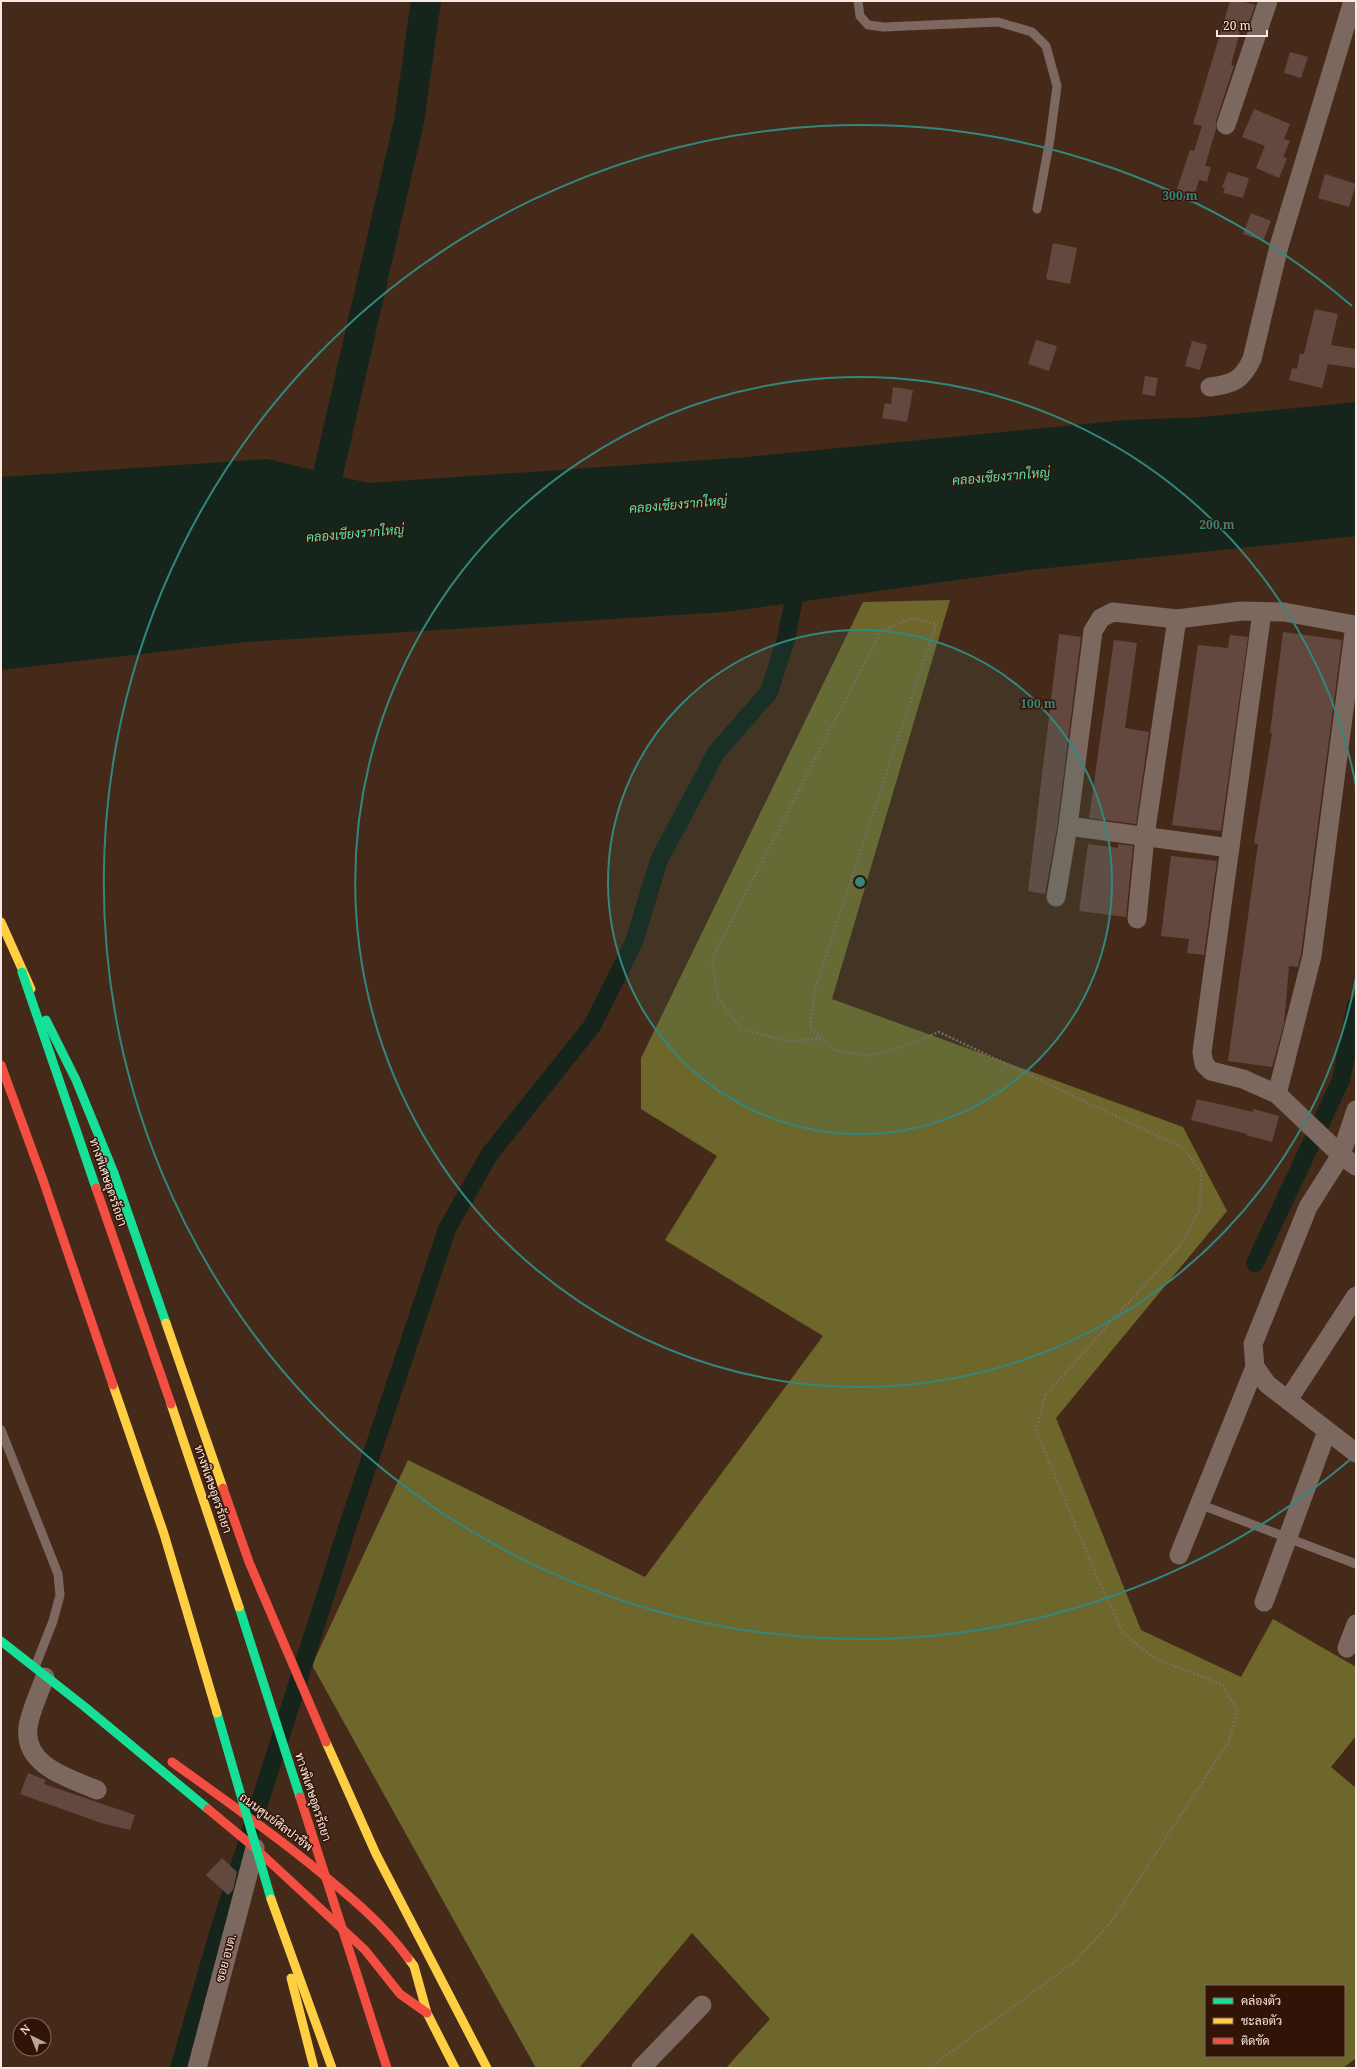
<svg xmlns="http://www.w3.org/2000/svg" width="1357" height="2069" viewBox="0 0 1357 2069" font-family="'Noto Serif',Sarabun,serif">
<rect width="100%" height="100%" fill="#462a19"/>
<path fill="#6e672c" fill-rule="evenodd" d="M950,600L832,999L1183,1127L1227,1211L1056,1418L1141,1630L1241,1677L1273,1619L1356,1667V1736L1331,1767L1356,1788V2060L1355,2059L1343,2068H726L770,2019L692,1933L579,2068H536L312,1665L408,1460L645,1577L823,1336L665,1240L717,1156L641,1109V1058L863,602ZM1206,1986H1344V2056H1206Z"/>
<path fill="#16251c" d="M1356,402V536L1030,570L725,612L246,642L1,670V477L267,459L368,483L747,457L1126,420L1202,417Z"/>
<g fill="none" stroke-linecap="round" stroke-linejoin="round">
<g stroke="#16251c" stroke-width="18">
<path d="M1255,1263L1341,1080L1356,1005"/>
<path d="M179,2068L220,1927L346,1531L447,1229L489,1155L592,1026L634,942L659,860L716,753L769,692L786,639L798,579"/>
</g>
<path stroke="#16251c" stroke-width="30" d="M319,513L409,121L426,1"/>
</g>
<g fill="#63483f">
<path d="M1230,1H1241L1255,5L1245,33L1240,31L1231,65L1234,66L1216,121V129L1205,166L1211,167L1207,182L1199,180L1192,203L1174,198L1190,150L1194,151L1202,126L1193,124Z"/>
<path d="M1290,52L1308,57L1301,78L1284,73Z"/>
<path d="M1254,109L1290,124L1284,139L1290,141L1283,157L1287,158L1279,178L1256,168L1265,146L1242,137Z"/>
<path d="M1228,172L1249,178L1243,198L1223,193L1225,188L1222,187Z"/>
<path d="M1325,174L1356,184L1349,207L1318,198Z"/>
<path d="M1251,213L1271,221L1263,241L1243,234Z"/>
<path d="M1053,243L1077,248L1070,284L1046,279Z"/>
<path d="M1315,309L1338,314L1331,345L1356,349V368L1328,364L1322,388L1289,380L1292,368L1297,369L1300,354H1304Z"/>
<path d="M1036,340L1057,346L1049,371L1028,364Z"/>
<path d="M1192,341L1207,345L1200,370L1185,366Z"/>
<path d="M1145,376L1158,378L1155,396L1142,394Z"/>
<path d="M893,387L913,390L907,422L882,418L885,403L891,404Z"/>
<path d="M1283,632L1342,640L1301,954L1298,967L1289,966L1284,1024L1272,1067L1228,1061L1258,844L1254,843L1272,733H1270Z"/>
<path d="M1059,634L1081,637L1057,828L1045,894L1028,891Z"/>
<path d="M1230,635L1248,637L1221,831L1172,825L1198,645L1228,648Z"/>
<path d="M1114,640L1137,643L1125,728L1149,732L1136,824L1089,818Z"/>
<path d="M1088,844L1118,848V844L1133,846L1126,917L1079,911Z"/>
<path d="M1171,856L1217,861L1204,955L1187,953L1189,939L1161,936Z"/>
<path d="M1197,1099L1253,1112V1109L1279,1116L1272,1142L1246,1135L1247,1134L1191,1120Z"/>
<path d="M28,1773L46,1780L44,1784L135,1815L130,1830L101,1823L20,1794Z"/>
<path d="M222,1858L237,1872L233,1890L228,1895L206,1875Z"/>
</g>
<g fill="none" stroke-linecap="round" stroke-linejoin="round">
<path stroke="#7d6b62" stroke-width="2.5" stroke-dasharray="2 2" stroke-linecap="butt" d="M821,1039L787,1041L741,1029L718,998L712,959L881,631L912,618L936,624L815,989L810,1028L834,1050L869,1056L902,1047L939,1032L1183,1148L1201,1172L1200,1209L1183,1242L1046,1394L1036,1430L1092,1565L1123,1633L1154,1658L1223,1685L1237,1711L1229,1741L1112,1921L1073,1963L929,2068"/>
<g stroke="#7c685f" stroke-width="9">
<path d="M858,1L860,16L868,25L884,27L998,22L1032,32L1046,46L1057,86L1050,139L1037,209"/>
<path d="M1,1430L58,1574L60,1595L53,1621L35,1667"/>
<path d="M1199,1504L1356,1564"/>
</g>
<g stroke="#7c685f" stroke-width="19">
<path d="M1226,125L1268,1"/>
<path d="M1210,387C1234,384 1242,380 1252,359L1279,246L1353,1"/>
<path d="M1262,612L1202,1052L1204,1064L1211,1071L1243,1079L1277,1094L1341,1155L1308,1207L1253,1344L1255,1367L1267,1384L1356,1453"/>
<path d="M1068,826L1230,848"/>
<path d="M1056,897L1068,826L1093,631L1101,618L1113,612L1177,619L1242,611L1284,612L1355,625L1312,956L1277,1094"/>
<path d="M1137,919L1145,836L1177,619"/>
<path d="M1356,1110L1341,1155L1356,1166"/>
<path d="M1288,1400L1356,1296"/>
<path d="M1179,1555L1255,1367"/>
<path d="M1264,1602L1327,1431"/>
<path d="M1347,1648L1356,1624"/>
<path d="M45,1677C40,1691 30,1712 28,1727C23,1766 69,1778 97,1790"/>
<path d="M197,2068L255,1848"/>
<path d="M641,2068L702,2005"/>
</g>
<g stroke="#16e098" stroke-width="9">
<path d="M46,1020L76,1080L114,1173L166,1323"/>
<path d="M1,1641L85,1707L208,1809"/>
</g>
<g stroke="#ffcf43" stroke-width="9">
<path d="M1,922L31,989"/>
<path d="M166,1323L223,1488"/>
<path d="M326,1742L376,1854L487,2068"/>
<path d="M408,1958L414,1966L427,2013L455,2068"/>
<path d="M291,1978L314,2068"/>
</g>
<g stroke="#f24e42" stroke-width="9">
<path d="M223,1488L249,1562L326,1742"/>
<path d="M172,1762C222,1798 273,1833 321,1873C353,1899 383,1924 408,1958"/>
<path d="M208,1809L255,1848L365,1950L400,1994L427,2013"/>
</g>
<g stroke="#16e098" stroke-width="9">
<path d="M22,972L96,1188"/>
<path d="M239,1607L300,1797"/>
<path d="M217,1713L271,1899"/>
</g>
<g stroke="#ffcf43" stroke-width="9">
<path d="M113,1385L164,1534L217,1713"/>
<path d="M171,1404L239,1607"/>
<path d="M271,1899L332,2068"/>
</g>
<g stroke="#f24e42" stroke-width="9">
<path d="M1,1065L43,1180L113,1385"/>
<path d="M96,1188L171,1404"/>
<path d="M300,1797L387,2068"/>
</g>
</g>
<circle cx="860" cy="882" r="252" fill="#32877f" fill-opacity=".12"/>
<g fill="none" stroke="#32877f" stroke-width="2">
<circle cx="860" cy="882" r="252"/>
<path d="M1356 978A505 505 0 1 1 1356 786"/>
<path d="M1352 1458A757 757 0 1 1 1352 306"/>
</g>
<g text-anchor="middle" stroke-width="3" stroke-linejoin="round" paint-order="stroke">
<g font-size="12" fill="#fae9e2" stroke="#311406">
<text transform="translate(108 1182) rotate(71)" y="4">ทางพิเศษอุดรรัถยา</text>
<text transform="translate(213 1489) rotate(71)" y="4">ทางพิเศษอุดรรัถยา</text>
<text transform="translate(313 1797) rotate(72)" y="4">ทางพิเศษอุดรรัถยา</text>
<text transform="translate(276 1822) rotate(37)" y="4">ถนนศูนย์ศิลปาชีพ</text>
<text transform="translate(226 1958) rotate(-75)" y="4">ซอย อบต.</text>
</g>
<g font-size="13" font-style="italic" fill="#58e2b0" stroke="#311406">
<text transform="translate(1001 476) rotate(-5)" y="5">คลองเชียงรากใหญ่</text>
<text transform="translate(678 504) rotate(-5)" y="5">คลองเชียงรากใหญ่</text>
<text transform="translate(355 533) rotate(-5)" y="5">คลองเชียงรากใหญ่</text>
</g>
</g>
<circle cx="860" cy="882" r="6" fill="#32877f" stroke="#311406" stroke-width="2"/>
<g font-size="12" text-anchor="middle" font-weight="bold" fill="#32877f" stroke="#311406" stroke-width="3" stroke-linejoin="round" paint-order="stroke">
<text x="1180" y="200">300 m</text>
<text x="1217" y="529">200 m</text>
<text x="1038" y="708">100 m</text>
</g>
<rect width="1357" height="2069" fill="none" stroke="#fae9e2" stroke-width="4"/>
<rect x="1205" y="1985" width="140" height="72" fill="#311406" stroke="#81695e"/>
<rect x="1213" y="1998" width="20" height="6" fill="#16e098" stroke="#81695e"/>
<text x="1241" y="2005" font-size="12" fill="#fae9e2">คล่องตัว</text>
<rect x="1213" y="2018" width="20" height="6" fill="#ffcf43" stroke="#81695e"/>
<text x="1241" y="2025" font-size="12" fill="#fae9e2">ชะลอตัว</text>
<rect x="1213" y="2038" width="20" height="6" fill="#f24e42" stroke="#81695e"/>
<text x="1241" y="2045" font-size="12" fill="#fae9e2">ติดขัด</text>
<g transform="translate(32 2037) rotate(317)"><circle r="19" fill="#311406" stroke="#81695e"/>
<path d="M0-3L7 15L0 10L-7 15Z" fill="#bba69c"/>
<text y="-6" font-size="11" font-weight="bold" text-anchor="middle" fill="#fae9e2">N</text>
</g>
<path d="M1217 30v6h50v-6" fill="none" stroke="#fae9e2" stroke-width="2"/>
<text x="1223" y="30" font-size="12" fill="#fae9e2" stroke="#311406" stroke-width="3" paint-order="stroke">20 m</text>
</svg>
